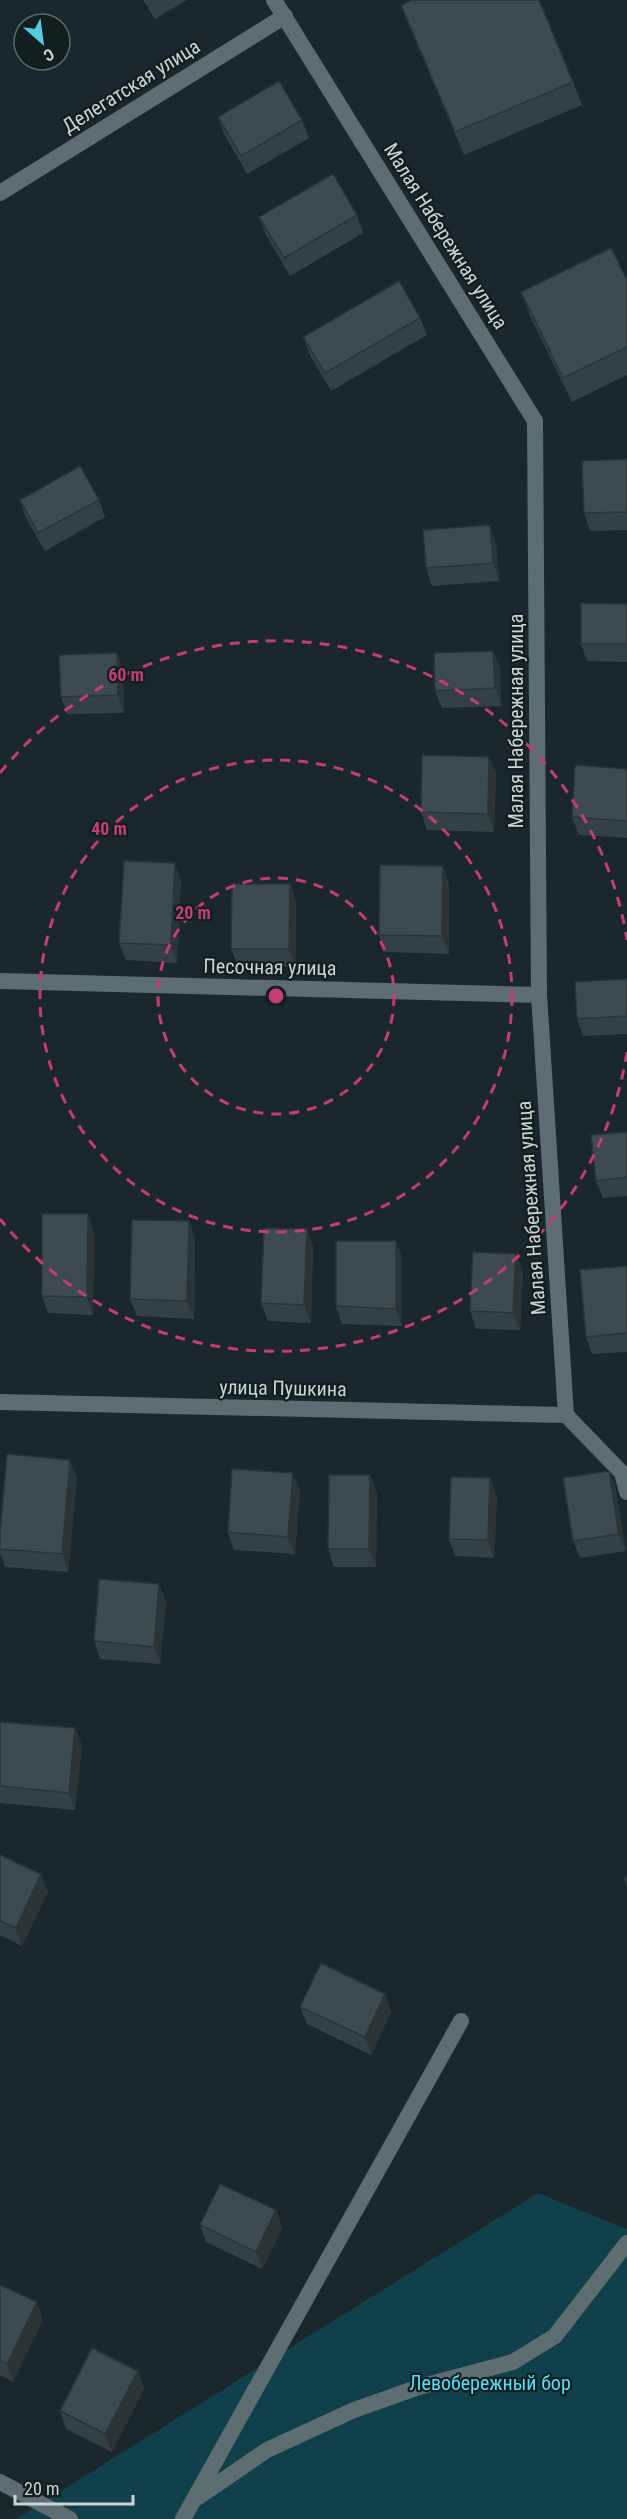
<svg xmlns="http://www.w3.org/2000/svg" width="627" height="2519" viewBox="0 0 627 2519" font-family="'Roboto Condensed',sans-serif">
<rect width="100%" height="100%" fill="#1b282b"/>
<path fill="#104049" d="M538,2193L627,2229V2519H16Z"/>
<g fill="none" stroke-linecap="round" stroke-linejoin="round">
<path stroke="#5e6d70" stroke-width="16" d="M194,2500L267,2450L354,2410L419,2387L513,2362L555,2336L627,2243"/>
<g stroke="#5e6d70" stroke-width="16">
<path d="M274,0L535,421L539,995L566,1415L622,1473L627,1492"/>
<path d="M0,193L285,16"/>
<path d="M0,981L539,995"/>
<path d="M0,1402L566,1415"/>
<path d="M0,2482L70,2519"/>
<path d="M183,2519L461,2021"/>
</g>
</g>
<g fill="#344043">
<path d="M143,0H187L155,19Z"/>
<path d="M401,5L573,82L582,105L464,155L410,28Z"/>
<path d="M218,117L302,120L309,138L247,174L224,134Z"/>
<path d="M357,215L363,233L290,276L266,235L259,217Z"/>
<path d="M627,280V375L572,402L530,316L521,292Z"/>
<path d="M420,318L427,335L331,391L310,355L303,337Z"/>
<path d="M627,459V530L590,531L584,513Z"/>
<path d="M20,500H99L105,517L45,551L26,518Z"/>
<path d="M496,543L499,581L432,586L426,568Z"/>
<path d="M627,604V662L587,661L581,644Z"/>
<path d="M493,651L500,668L501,706L442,708L435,691Z"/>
<path d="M123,671L124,713L67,714L61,697Z"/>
<path d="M489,757L496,774L494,832L427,830L421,812Z"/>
<path d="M627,769V838L579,835L572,817Z"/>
<path d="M181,881L177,963L126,960L119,943Z"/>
<path d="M290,884L296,902V967L238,966L231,949Z"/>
<path d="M449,884V954L385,952L379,935Z"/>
<path d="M627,979V1034L583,1036L577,1019Z"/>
<path d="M627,1132V1196L603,1198L596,1181Z"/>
<path d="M189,1221L195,1239L194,1319L137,1316L130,1299Z"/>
<path d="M307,1229L313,1247L311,1323L268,1321L261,1303Z"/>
<path d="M94,1232L93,1315L48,1313L42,1296Z"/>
<path d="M396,1241L402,1258V1326L342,1324L336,1306Z"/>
<path d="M516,1254L523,1272L520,1330L476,1329L470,1311Z"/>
<path d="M627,1266V1352L592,1354L586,1337Z"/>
<path d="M609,1471L616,1489L626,1551L580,1558L573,1541Z"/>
<path d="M370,1475L377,1493L376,1567H334L328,1549Z"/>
<path d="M77,1477L68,1572L5,1567L0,1553V1533Z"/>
<path d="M490,1478L497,1496L494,1558L455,1556L449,1539Z"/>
<path d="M300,1490L295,1554L234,1550L228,1532Z"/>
<path d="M159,1584L166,1602L160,1664L100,1659L94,1641Z"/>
<path d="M0,1722L75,1728L82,1746L75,1810L0,1803Z"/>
<path d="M0,1855L48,1892L22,1946L0,1935Z"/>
<path d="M385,1994L391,2012L371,2055L307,2024L300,2007Z"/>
<path d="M276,2210L282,2228L262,2269L206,2242L200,2225Z"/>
<path d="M0,2285L43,2320L13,2382L0,2375Z"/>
<path d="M138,2371L144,2389L112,2452L66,2429L60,2411Z"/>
</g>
<g fill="#2b3437">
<path d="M490,525L496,543L499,581L493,563Z"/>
<path d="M493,651L500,668L501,706L495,688Z"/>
<path d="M117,653L123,671L124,713L118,695Z"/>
<path d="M489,757L496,774L494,832L488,814Z"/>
<path d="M175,863L181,881L177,963L171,945Z"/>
<path d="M443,866L449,884V954L442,936Z"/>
<path d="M290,884L296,902V967L289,949Z"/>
<path d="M88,1214L94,1232L93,1315L87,1297Z"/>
<path d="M189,1221L195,1239L194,1319L187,1301Z"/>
<path d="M307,1229L313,1247L311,1323L304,1305Z"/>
<path d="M396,1241L402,1258V1326L396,1309Z"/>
<path d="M516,1254L523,1272L520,1330L513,1313Z"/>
<path d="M70,1460L77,1477L68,1572L62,1554Z"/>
<path d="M609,1471L616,1489L626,1551L619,1534Z"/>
<path d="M293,1473L300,1490L295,1554L288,1537Z"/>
<path d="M370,1475L377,1493L376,1567L369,1549Z"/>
<path d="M490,1478L497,1496L494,1558L488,1540Z"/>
<path d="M159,1584L166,1602L160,1664L154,1647Z"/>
<path d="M75,1728L82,1746L75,1810L69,1793Z"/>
<path d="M41,1874L48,1892L22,1946L16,1928Z"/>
<path d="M385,1994L391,2012L371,2055L365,2037Z"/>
<path d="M276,2210L282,2228L262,2269L256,2252Z"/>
<path d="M37,2302L43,2320L13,2382L7,2364Z"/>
<path d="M138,2371L144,2389L112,2452L105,2434Z"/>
</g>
<g fill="#3d4b4e" stroke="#2b3437" stroke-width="1.5">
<path d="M412,0H539L573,82L455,132L401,5Z"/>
<path d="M279,81L302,120L241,156L218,117Z"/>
<path d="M333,174L357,215L284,258L259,217Z"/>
<path d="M611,248L627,280V347L563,378L521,292Z"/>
<path d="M399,281L420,318L325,373L303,337Z"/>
<path d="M627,459V512L584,513L582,461Z"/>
<path d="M80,466L99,500L38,533L20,500Z"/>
<path d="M490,525L493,563L426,568L423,530Z"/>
<path d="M581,603L627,604V644H581Z"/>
<path d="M493,651L495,688L435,691L434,653Z"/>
<path d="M117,653L118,695L61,697L59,655Z"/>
<path d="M422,755L489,757L488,814L421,812Z"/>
<path d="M575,765L627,769V821L572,817Z"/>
<path d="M124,861L175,863L171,945L119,943Z"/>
<path d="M380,865L443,866L442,936L379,935Z"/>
<path d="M232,884H290L289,949H231Z"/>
<path d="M627,979V1016L577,1019L575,982Z"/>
<path d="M627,1132V1177L596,1181L591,1135Z"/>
<path d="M42,1214H88L87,1297L42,1296Z"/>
<path d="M132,1220L189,1221L187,1301L130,1299Z"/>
<path d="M264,1228L307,1229L304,1305L261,1303Z"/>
<path d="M336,1241H396V1309L336,1306Z"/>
<path d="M473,1252L516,1254L513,1313L470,1311Z"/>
<path d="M627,1266V1333L586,1337L580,1270Z"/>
<path d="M7,1454L70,1460L62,1554L0,1549V1533Z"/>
<path d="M232,1469L293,1473L288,1537L228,1532Z"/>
<path d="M609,1471L619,1534L573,1541L563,1478Z"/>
<path d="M329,1475H370L369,1549H328Z"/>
<path d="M451,1477L490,1478L488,1540L449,1539Z"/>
<path d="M99,1579L159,1584L154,1647L94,1641Z"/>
<path d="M0,1722L75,1728L69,1793L0,1786Z"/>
<path d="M0,1855L41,1874L16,1928L0,1921Z"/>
<path d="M627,1877V1886L624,1878Z"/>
<path d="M321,1963L385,1994L365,2037L300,2007Z"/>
<path d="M220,2184L276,2210L256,2252L200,2225Z"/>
<path d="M0,2285L37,2302L7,2364L0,2361Z"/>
<path d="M92,2348L138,2371L105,2434L60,2411Z"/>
</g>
<g fill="none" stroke="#c43d73" stroke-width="3" stroke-dasharray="10 8">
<circle cx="276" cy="996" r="118"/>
<circle cx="276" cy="996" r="236"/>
<path d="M627 1052A355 355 0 0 1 0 1219M0 773A355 355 0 0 1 627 940"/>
</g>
<g text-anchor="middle" stroke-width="4.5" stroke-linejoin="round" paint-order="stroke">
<g font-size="20" fill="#cbd3d5" stroke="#121f21">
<text transform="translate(131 86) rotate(-32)" y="7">Делегатская улица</text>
<text transform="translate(446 236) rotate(58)" y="7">Малая Набережная улица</text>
<text transform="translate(516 721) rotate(-90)" y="7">Малая Набережная улица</text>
<text transform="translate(270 967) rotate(1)" y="7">Песочная улица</text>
<text transform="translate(531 1208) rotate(-94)" y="7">Малая Набережная улица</text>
<text transform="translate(283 1388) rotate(1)" y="7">улица Пушкина</text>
</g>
<g font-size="20" fill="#56def7" stroke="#121f21">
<text x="490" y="2390">Левобережный бор</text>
</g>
</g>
<circle cx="276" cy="996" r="9" fill="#c43d73" stroke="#121f21" stroke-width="3"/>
<g font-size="18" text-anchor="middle" font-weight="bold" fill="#c43d73" stroke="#121f21" stroke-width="4.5" stroke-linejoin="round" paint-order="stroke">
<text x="126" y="681">60 m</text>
<text x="109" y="835">40 m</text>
<text x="193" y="919">20 m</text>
</g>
<g transform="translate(42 42) rotate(152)"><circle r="28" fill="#121f21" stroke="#5c6769" stroke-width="1.5"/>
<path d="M0-4.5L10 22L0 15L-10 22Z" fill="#55cae0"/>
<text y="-9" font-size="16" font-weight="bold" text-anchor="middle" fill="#cbd3d5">С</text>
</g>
<path d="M15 2495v9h118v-9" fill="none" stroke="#cbd3d5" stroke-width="3"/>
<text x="24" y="2495" font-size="18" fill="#cbd3d5" stroke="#121f21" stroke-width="4.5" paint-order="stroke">20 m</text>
</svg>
